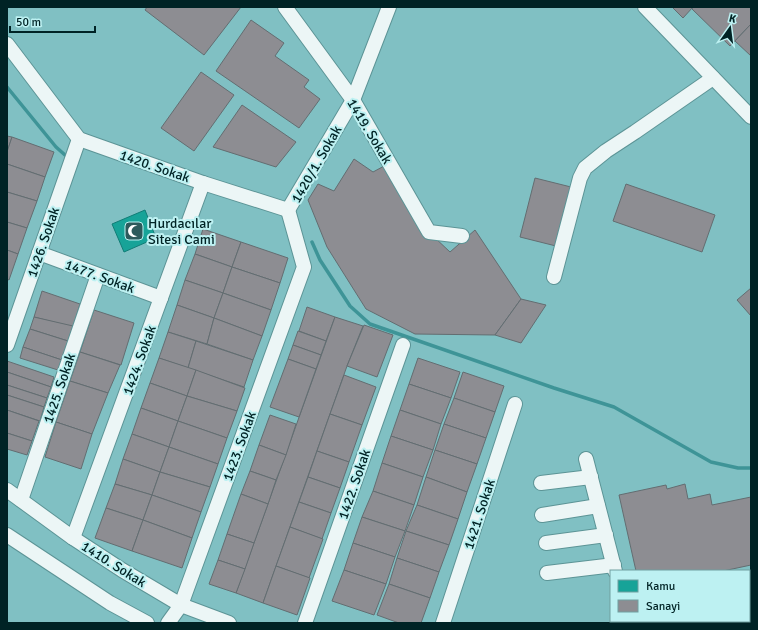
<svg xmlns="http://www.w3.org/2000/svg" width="758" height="630" viewBox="0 0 758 630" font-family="Signika,sans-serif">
<rect width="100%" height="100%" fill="#80c0c3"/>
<path fill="#17a398" stroke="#107d76" d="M145,210L156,238L124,252L112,224Z"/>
<g fill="#8d8d92" stroke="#636d71">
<path d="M147,7H241L204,55L145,10Z"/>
<path d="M672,7H693L683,18Z"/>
<path d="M693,7H751V24L730,46L692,9Z"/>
<path d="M251,20L284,43L275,56L309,80L304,87L320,99L299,128L216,71Z"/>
<path d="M751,24V56L735,41Z"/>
<path d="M201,72L234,95L194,151L161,128Z"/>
<path d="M242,105L296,142L276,167L213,147Z"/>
<path d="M7,136L12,137L7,152Z"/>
<path d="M12,137L54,152L45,177L7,164V152Z"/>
<path d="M354,159L373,172L386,165L433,236L450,252L475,230L521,299L495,335L415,334L366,309L327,247L308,200L318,184L334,191Z"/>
<path d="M7,164L45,177L37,201L7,192Z"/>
<path d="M535,178L571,187L556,246L520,237Z"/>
<path d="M626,184L715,215L702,252L613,221Z"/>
<path d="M7,192L37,201L27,228L7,222Z"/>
<path d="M7,222L27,228L18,254L7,250Z"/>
<path d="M203,229L241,242L232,267L195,254Z"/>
<path d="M241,242L288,258L280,283L232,267Z"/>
<path d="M7,250L18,254L9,280L7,279Z"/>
<path d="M195,254L232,267L223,293L185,280Z"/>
<path d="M232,267L280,283L271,310L223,293Z"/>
<path d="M185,280L223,293L214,318L177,305Z"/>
<path d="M751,288V316L737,300Z"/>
<path d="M42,291L80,304L73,327L34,317Z"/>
<path d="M223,293L271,310L262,336L214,318Z"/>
<path d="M521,299L546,305L521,343L495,335Z"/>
<path d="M177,305L214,318L207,344L168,332Z"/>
<path d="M307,307L335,317L326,341L299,331Z"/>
<path d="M94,310L134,323L121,365L80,352Z"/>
<path d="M34,317L73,326L68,341L30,329Z"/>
<path d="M335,317L363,326L347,366L263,603L236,593Z"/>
<path d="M214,318L262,336L253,360L207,344Z"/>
<path d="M364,325L393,335L377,377L347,366Z"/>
<path d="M30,329L68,341L62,360L23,347Z"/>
<path d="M298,331L326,341L321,355L293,345Z"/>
<path d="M168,332L196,341L188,368L159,358Z"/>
<path d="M196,341L253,360L244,387L188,368Z"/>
<path d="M293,345L321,355L316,369L288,359Z"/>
<path d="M23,347L62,360L58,370L20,358Z"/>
<path d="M80,352L120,365L108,393L70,381Z"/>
<path d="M159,358L196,370L187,396L150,383Z"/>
<path d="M418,358L460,372L451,398L409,384Z"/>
<path d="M288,359L316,369L299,417L270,407Z"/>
<path d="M7,361L54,377L51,387L7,372Z"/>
<path d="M196,370L245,388L237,411L187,396Z"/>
<path d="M7,372L51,387L47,398L7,385Z"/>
<path d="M463,372L504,386L495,412L454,398Z"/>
<path d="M344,375L376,387L362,425L330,414Z"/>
<path d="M70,381L108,393L92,434L56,422Z"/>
<path d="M150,383L187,396L178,421L141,408Z"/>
<path d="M409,384L451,398L441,424L400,410Z"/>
<path d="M7,385L47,398L44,407L7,395Z"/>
<path d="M7,395L44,407L40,421L7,410Z"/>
<path d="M187,396L237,411L227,438L178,421Z"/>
<path d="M454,398L495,412L486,438L444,424Z"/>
<path d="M141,408L178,421L169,447L132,434Z"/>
<path d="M7,410L39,421L32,441L7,433Z"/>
<path d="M400,410L441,424L433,450L391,436Z"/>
<path d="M330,414L362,425L349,462L317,451Z"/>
<path d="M270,415L296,424L286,455L259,445Z"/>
<path d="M178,421L227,438L218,464L169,447Z"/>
<path d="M56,422L92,434L81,469L45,457Z"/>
<path d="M444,424L486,438L477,464L435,450Z"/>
<path d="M7,433L32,441L27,455L7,449Z"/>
<path d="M132,434L169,447L160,472L123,459Z"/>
<path d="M391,436L433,450L423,477L382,463Z"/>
<path d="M259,445L286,455L276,480L250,471Z"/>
<path d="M169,447L218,464L210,487L160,472Z"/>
<path d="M435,450L477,464L467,492L426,477Z"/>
<path d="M317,451L349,462L340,488L308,477Z"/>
<path d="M123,459L160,472L152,495L115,484Z"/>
<path d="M382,463L423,477L414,505L373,491Z"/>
<path d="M250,471L276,480L268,504L241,494Z"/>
<path d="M160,472L210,487L201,512L152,495Z"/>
<path d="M308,477L340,488L331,513L299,502Z"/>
<path d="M426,477L467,492L458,519L417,505Z"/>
<path d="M115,484L152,495L143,520L106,508Z"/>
<path d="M685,484L688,499L710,494L712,505L751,497V565L723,571H636L619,495L666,485L667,489Z"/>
<path d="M373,491L414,505L405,531L362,517Z"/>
<path d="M241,494L268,504L254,543L227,534Z"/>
<path d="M152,495L201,512L192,538L143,520Z"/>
<path d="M299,502L331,513L322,539L290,527Z"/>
<path d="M417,505L458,519L449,545L406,531Z"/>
<path d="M106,508L143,520L132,551L95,538Z"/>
<path d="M362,517L405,531L395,557L353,543Z"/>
<path d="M143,520L192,538L182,568L132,551Z"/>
<path d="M290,527L323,539L309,578L276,566Z"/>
<path d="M406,531L449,545L439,572L397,558Z"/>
<path d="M227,534L254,543L245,569L218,560Z"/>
<path d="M353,543L395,557L386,584L344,570Z"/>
<path d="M397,558L439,572L430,598L389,584Z"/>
<path d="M218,560L245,569L236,593L209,584Z"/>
<path d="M276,566L310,578L297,615L263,603Z"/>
<path d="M344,570L386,584L374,615L332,601Z"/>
<path d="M389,584L430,598L421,623H399L377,615Z"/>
</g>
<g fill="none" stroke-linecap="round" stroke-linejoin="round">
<g stroke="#3e9497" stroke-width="3.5">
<path d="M7,87L56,147L65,155"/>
<path d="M312,242L320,260L350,306L370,324L554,388L614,407L711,462L738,468H751"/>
</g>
<g stroke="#5c9496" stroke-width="16">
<g id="minor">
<path d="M285,7L353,100L429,232L462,236"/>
<path d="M645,7L751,117"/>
<path d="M7,44L79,139L203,183L288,210"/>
<path d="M288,210L353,100L389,7"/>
<path d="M39,253L161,298"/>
<path d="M554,277L580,178L585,168L606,151L635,132L713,78"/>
<path d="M7,345L79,139"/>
<path d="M586,459L615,571"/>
<path d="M541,483L591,477"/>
<path d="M7,490L73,538L122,570L181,605L229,623"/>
<path d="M21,500L98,275"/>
<path d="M542,515L598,506"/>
<path d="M7,535L110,603L147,623"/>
<path d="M73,538L203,183"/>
<path d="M546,543L606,535"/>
<path d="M547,573L614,565"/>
<path d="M749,594L751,593"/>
<path d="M749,614H751"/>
<path d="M168,623L181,605L304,267L288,210"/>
<path d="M305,623L403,345"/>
<path d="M443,623L515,404"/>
<path d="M635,623L645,621"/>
<path d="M717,623L724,621"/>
</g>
</g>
<use href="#minor" stroke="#ecf6f6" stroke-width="14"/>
</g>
<defs>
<g id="mosque-square" transform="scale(1)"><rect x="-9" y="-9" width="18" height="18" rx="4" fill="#2d5a5c" stroke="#bdf1f2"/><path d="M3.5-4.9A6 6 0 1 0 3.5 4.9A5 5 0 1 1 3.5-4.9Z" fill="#fff"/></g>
</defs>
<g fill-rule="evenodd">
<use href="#mosque-square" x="134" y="231"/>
</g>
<g text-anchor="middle" stroke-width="4" stroke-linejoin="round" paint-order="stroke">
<g font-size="14" fill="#002325" stroke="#bdf1f2">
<text transform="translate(370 131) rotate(59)" y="5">1419. Sokak</text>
<text transform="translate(316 164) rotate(-60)" y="5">1420/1. Sokak</text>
<text transform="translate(155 166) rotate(19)" y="5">1420. Sokak</text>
<text transform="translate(43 242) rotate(-71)" y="5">1426. Sokak</text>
<text transform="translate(100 276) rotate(20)" y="5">1477. Sokak</text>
<text transform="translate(139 360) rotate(-70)" y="5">1424. Sokak</text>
<text transform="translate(59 388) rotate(-71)" y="5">1425. Sokak</text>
<text transform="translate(239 446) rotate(-70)" y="5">1423. Sokak</text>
<text transform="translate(354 484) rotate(-71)" y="5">1422. Sokak</text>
<text transform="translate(479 514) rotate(-72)" y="5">1421. Sokak</text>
<text transform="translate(114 564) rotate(32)" y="5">1410. Sokak</text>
</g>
<g font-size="14" fill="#002325" stroke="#bdf1f2" text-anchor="start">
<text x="148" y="228">Hurdacılar<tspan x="148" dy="16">Sitesi Cami</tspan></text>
</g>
</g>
<rect width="758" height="630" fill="none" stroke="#002325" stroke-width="16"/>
<rect x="610" y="570" width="140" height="52" fill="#bdf1f2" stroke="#719fa0"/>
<rect x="618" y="580" width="20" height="12" fill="#17a398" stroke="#719fa0"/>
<text x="646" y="590" font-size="12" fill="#002325">Kamu</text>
<rect x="618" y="600" width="20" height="12" fill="#8d8d92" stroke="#719fa0"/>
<text x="646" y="610" font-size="12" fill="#002325">Sanayi</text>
<g transform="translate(730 28) rotate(14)" stroke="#bdf1f2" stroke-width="3" paint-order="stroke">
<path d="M0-3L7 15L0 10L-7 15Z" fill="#002325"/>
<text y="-6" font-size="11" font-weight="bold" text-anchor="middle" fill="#002325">K</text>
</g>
<path d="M10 26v6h85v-6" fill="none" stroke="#002325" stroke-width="2"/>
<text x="16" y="26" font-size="12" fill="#002325" stroke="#bdf1f2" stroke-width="3" paint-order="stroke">50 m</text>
</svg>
